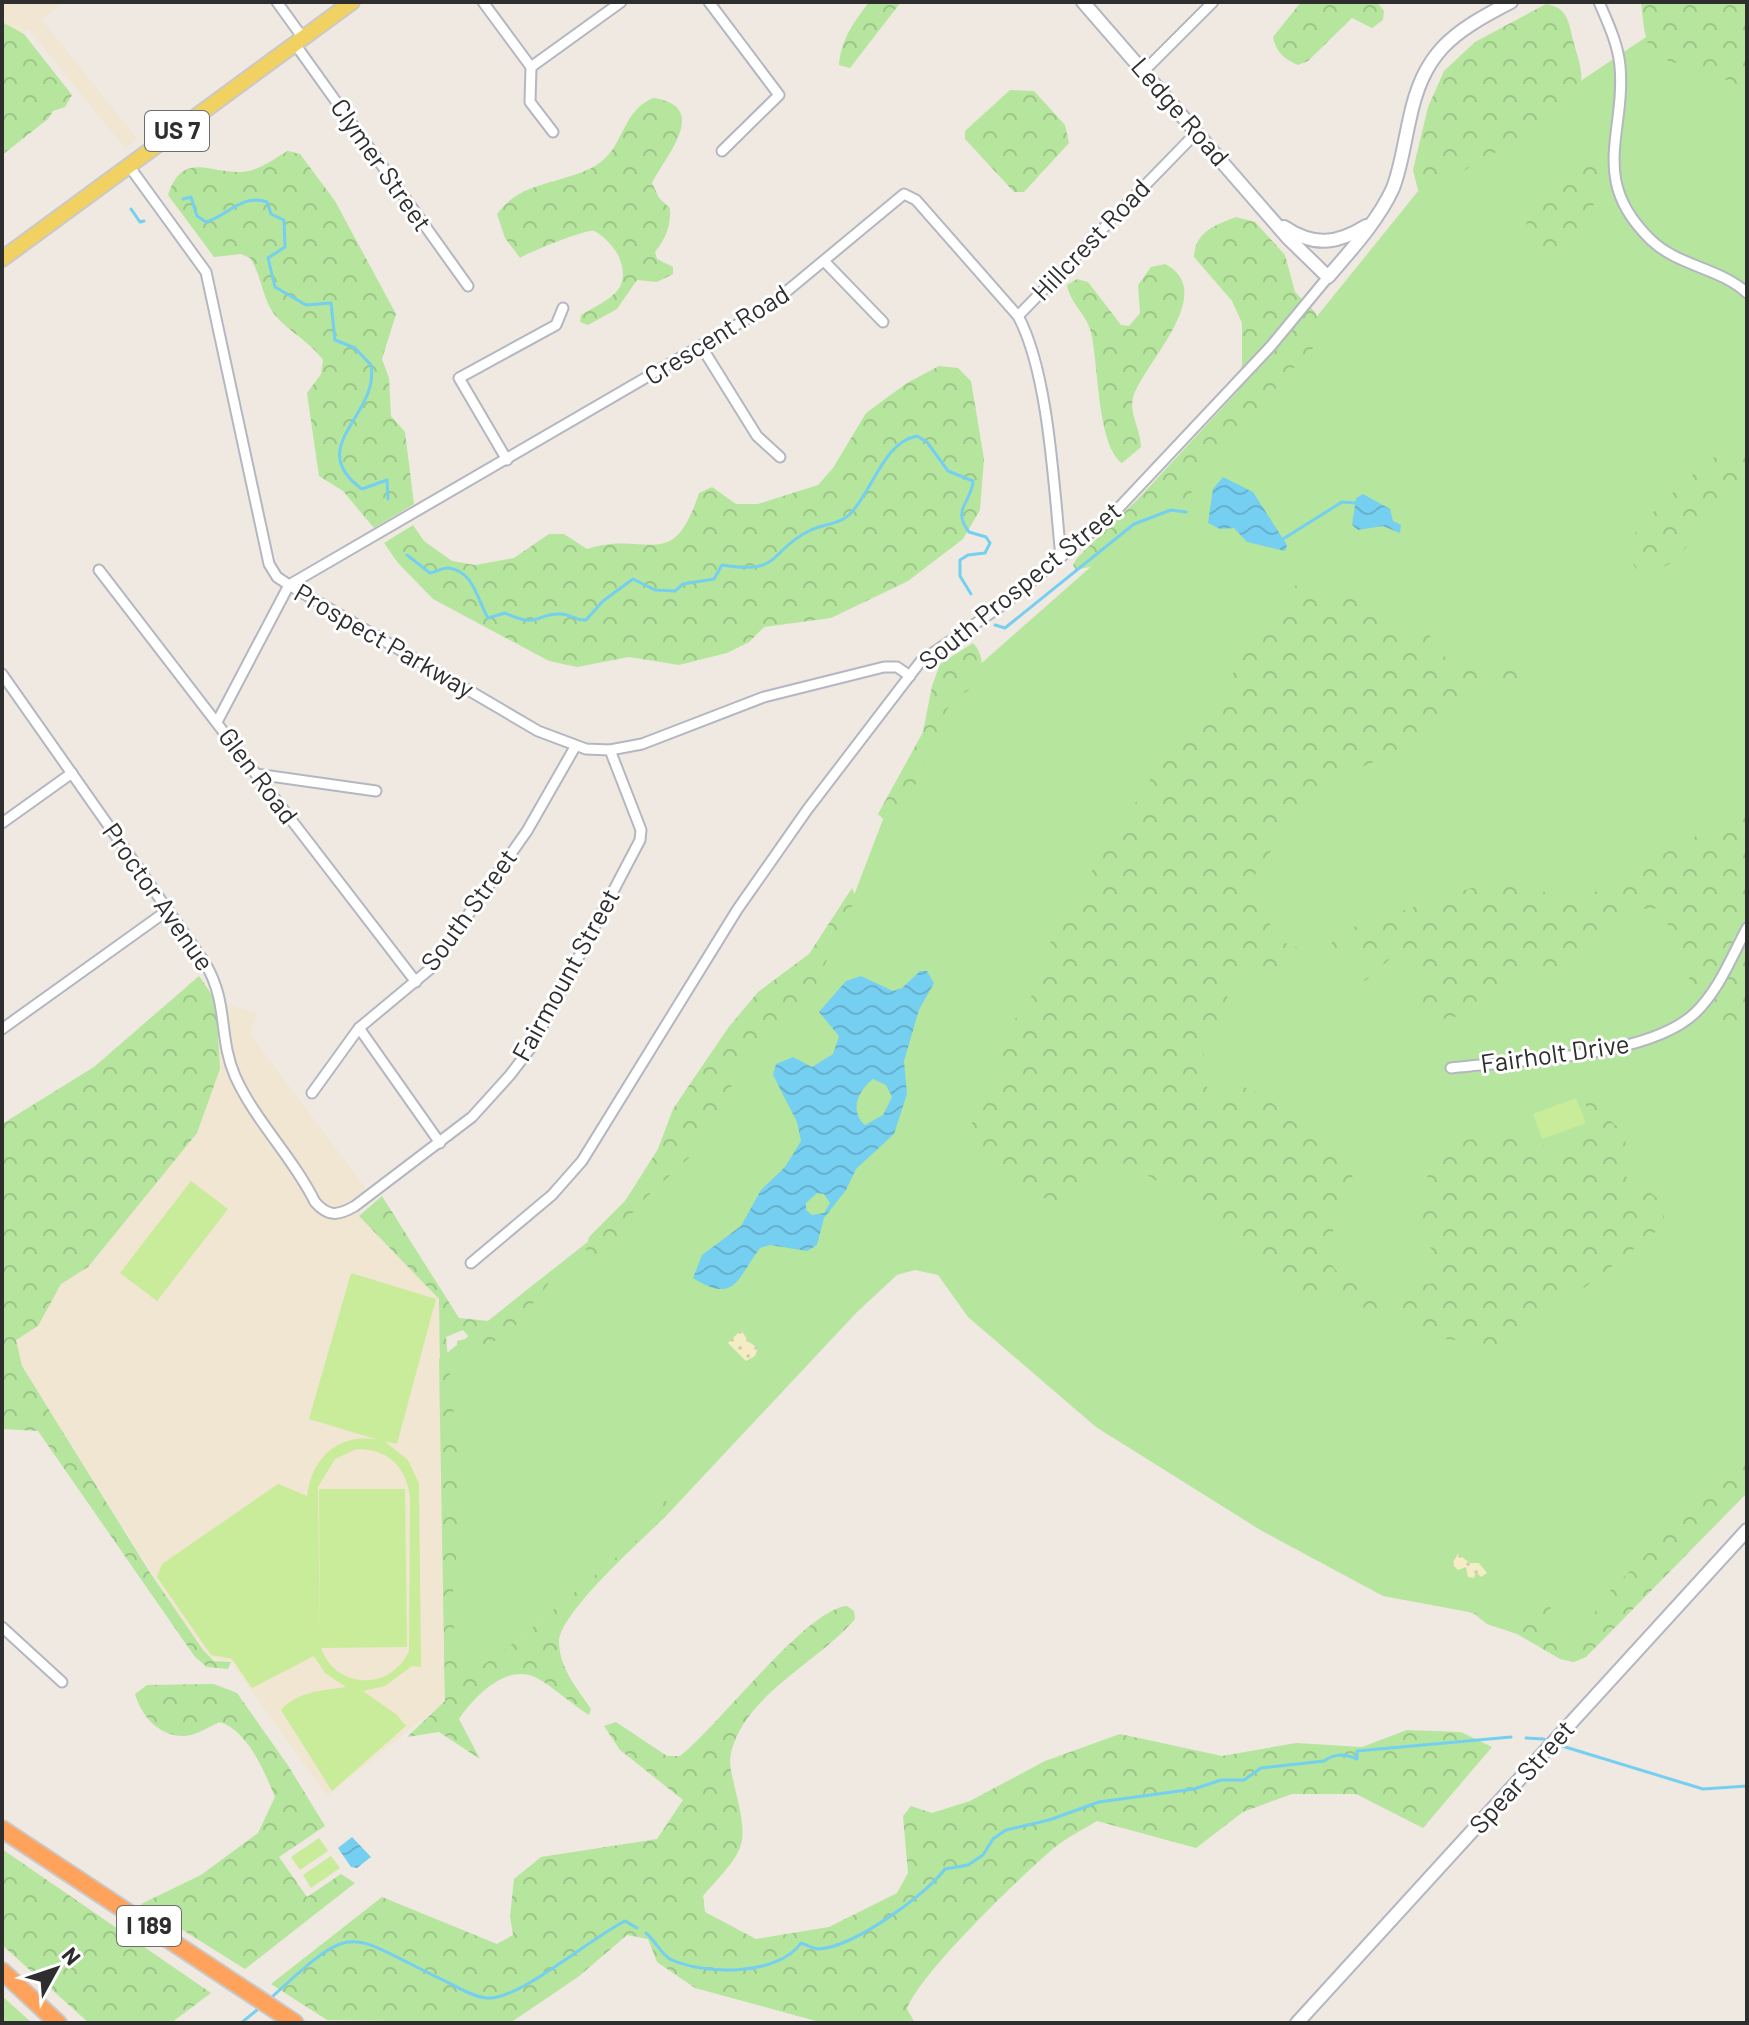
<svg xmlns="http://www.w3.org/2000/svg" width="1749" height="2025" viewBox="0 0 1749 2025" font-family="Barlow,sans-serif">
<defs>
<pattern id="forest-crowns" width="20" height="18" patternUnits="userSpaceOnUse" patternTransform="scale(2)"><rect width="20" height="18" fill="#b6e59e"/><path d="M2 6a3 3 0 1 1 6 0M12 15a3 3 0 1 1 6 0" fill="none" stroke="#9dc588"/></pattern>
<pattern id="sand-dots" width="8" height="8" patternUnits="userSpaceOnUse" patternTransform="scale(2)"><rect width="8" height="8" fill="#f3ecc5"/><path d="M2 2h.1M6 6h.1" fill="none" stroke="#d1cbaa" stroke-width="1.8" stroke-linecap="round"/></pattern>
<pattern id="water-waves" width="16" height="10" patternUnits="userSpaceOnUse" patternTransform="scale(2)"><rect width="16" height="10" fill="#75cff0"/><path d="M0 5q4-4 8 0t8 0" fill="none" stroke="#66b2ce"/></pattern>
</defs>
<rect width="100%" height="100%" fill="#efe9e1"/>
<g fill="#f0e6d1">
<path d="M2,2H64L41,19L137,139L125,148L28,28L2,46Z"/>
<path d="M216,1001L257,1013L250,1034L365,1187L359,1216L439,1299L445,1701L327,1796L231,1662L209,1657L184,1624L22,1366L16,1340L38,1326L61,1284L79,1272L216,1031Z"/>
</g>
<path fill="#b6e59e" d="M1698,2H1747V1484L1571,1656L1469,1612L1383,1596L1262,1531L1096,1427L968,1317L938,1275L915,1270L897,1275L857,1312L665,1517L445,1701L439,1359L457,1345V1341L465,1339L623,1214L848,911L882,822L959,683L1103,556L1314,320L1419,190Z"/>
<g fill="url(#forest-crowns)">
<path d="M869,2H901L850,68L839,65C841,39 854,22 869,2Z"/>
<path d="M1301,2H1377L1384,11L1383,20L1372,28L1352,18L1308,61L1298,65C1284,59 1276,52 1273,37Z"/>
<path d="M1641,2H1747V89C1733,83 1719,76 1705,71C1651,55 1647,64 1641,2Z"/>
<path d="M1546,4C1567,7 1569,22 1573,40C1576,52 1583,69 1581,82C1574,113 1456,175 1425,192L1418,190L1413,170L1428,107L1444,71L1475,42Z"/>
<path d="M2,22L24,34L72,95L65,107L53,111L48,119L2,155Z"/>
<path d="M1010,90L1034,91L1065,125L1069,143L1024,192H1014L965,139V131Z"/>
<path d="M653,98C712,106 665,157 652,183L659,198L670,208C671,226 666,238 655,252L657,259L673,267V274L657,282L637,280L617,309L588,325L580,322L581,315C607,299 633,292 619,257C616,249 602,234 594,231C588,228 527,253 520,258L505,238L497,214C522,180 561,185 595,166C625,149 620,112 653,98Z"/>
<path d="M1590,146L1600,156C1601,164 1603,173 1602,182C1597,213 1557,260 1522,256L1518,248L1534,201L1554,176Z"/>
<path d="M288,151L300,154L335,201L396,314L382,359L389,378L391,416L405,432L414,504L374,528L343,491L319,476L307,393L321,374L323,360C309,340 286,331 272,311C262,295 261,274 250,258L241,254L214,257L168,195C183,150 210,174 242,172C259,171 273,159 288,151Z"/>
<path d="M1236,217L1255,222L1285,255L1295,292L1315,312L1323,329L1313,348L1293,369L1280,378L1266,412L1249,436L1206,468L1184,505L1153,515L1093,566L1076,570L1073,565L1077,558L1138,499L1237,392L1242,364V323L1232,301L1194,257C1195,232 1215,225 1236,217Z"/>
<path d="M1165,264C1220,292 1142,365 1133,398C1129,413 1141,431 1141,447L1122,463C1096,444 1099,359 1090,329C1085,313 1070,303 1067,285L1077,279L1088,282L1121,325L1129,326L1140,313L1138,285L1151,267Z"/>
<path d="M939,366L958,368L971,381L984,459L980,510L963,539L908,581L831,618L764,627L749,642L727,653L679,665L629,657L577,667L549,661L433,599L398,563L384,543L413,525L424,541L452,561L475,565L514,558L549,534H564L587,549C647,529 672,576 699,493L712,487L736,504H758L818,485L833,468L866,413L907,383Z"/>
<path d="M1747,445L1744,491L1713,516L1673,562L1645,576C1632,568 1625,554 1632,539C1641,519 1708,458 1729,448C1734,446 1741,445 1747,445Z"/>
<path d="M1296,585L1307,588L1324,609H1333L1345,594L1362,600L1389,627L1420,629L1430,636L1453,668C1478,678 1496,660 1523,663L1531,674L1525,680L1481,690L1386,757L1325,782L1257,869C1247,893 1268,919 1280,941L1306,951C1300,983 1265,975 1241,975L1229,988L1225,1010L1204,1040L1203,1081L1217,1103L1244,1087L1262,1094L1351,1173L1357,1191L1328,1239L1327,1258C1347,1291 1380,1296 1415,1287C1427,1283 1435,1286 1442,1275C1441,1259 1430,1251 1425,1236C1415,1213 1426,1158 1449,1146C1460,1140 1473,1139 1485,1137C1516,1131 1522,1128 1547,1148L1560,1147L1588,1129L1591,1125L1584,1098L1595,1094L1608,1119L1626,1134C1626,1157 1614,1166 1635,1188C1656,1192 1668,1203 1663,1226L1529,1331L1496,1345L1430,1337L1375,1310L1324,1298L1301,1289L1181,1196L1128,1163C1090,1167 1089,1191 1060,1205C1022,1190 993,1168 969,1135L971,1124L997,1090L1002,1038L1032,995L1056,927L1168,752C1182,735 1191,723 1213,719L1230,692L1234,670Z"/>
<path d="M973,643C980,650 983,660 981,671C978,690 953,696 945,713C931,740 914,808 887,823L878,814L923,732L932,686L940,664Z"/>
<path d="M1747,808V1020L1724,1029L1688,1016C1678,997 1689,992 1690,973C1691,959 1666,923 1659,909C1615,905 1621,933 1591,953C1564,972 1529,965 1502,981C1482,992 1468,1015 1446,1020L1422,1001C1416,980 1421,958 1391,958L1365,981L1359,978L1356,958L1330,947L1336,933L1486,883L1530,884L1548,894L1580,900Z"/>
<path d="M852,888L856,897L816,984L742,1067L693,1154L638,1205L612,1243L591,1257L586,1250L589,1237L625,1201L658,1149L673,1109L728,1028L758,992L809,954Z"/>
<path d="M199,976L216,1001L220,1069L197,1133L88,1267L61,1284L38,1326L16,1340L22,1366L149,1571L203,1650L214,1661L231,1662L228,1669L207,1667L195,1657L38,1431L2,1429V1124L94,1067Z"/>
<path d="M382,1196L459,1318L489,1321L538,1281L557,1273L512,1330L480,1350L463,1330L446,1337L462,1497L452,1601L455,1641L465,1669H478L520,1638L664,1517L659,1500L664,1497L669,1507L665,1517C643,1539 557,1615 559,1643C560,1669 577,1688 591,1709L589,1715C571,1704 555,1688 537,1678C507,1662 474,1697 459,1719L480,1759L439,1732L407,1737L445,1701L439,1299L359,1216Z"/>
<path d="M1747,1454V1493L1586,1657L1574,1662L1560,1659L1517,1634L1487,1624L1472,1612L1497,1619L1511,1618L1548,1600L1551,1603L1548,1635L1570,1647L1609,1592Z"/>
<path d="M847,1606L854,1611L855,1619C820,1661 744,1695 731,1753C728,1764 733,1778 735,1789C751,1850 742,1851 703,1896L705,1912L756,1939L829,1927L897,1893L908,1873L903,1816L911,1806L932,1813L970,1801L1045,1761L1120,1734L1222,1756L1296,1743L1362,1747L1407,1730L1461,1732L1492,1747L1423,1828L1356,1794H1292L1243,1812L1196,1848L1097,1821C1083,1830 1067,1837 1054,1848C1021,1876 920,1973 907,2009L915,2023H823L695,1988L657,1962L648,1939L627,1935L578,1977L510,2023L327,2020L271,1984L382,1897L497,1944L513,1935L510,1916L514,1879L541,1857L657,1839L683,1800L620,1750L604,1726L616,1722L667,1756H680C717,1728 806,1609 847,1606Z"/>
<path d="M214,1684L237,1693L289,1767L325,1826L279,1857L307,1897L341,1874L355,1883L245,1969L141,1904L201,1875L258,1833L275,1797C264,1771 248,1731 220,1722C210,1726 195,1736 184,1736C159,1736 142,1717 135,1694L147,1685Z"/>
<path d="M2,1849L211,1993L171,2023H89L2,1945Z"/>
<path d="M2,1996L32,2023H2Z"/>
</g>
<g fill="url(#sand-dots)">
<path d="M741,1330L749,1342L758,1348L755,1356L746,1361L728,1343Z"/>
<path d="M1458,1554L1470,1563H1479L1487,1573L1481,1577L1476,1572L1474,1578L1468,1577L1466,1567L1458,1570L1452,1564Z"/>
</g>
<g fill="#c9ec9a" fill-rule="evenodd">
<path d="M1576,1098L1586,1123L1542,1139L1533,1114Z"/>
<path d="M191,1181L228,1209L157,1301L120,1273Z"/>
<path d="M351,1273L436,1299L397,1444L384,1441L408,1460L419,1484L421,1667L412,1666L385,1686L363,1691L397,1715L406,1726L332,1791L281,1710C299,1690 324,1691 346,1687L325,1673L314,1656L252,1688L232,1659L211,1655L157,1577L162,1564L278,1484L307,1496C312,1457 339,1432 379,1440L309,1419ZM357,1449C388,1449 406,1466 410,1497L409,1651C391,1691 336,1690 321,1648L407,1647L405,1489H319L320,1644L318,1487L335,1459Z"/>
<path d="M319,1838L328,1851L300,1870L291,1857Z"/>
<path d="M331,1856L340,1868L311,1888L303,1875Z"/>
</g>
<g fill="url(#water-waves)" fill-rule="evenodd">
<path d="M1223,477L1253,492L1287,545L1285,551L1247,542L1234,528L1220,529L1208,523L1213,489Z"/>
<path d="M1363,494L1390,509L1393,521L1401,525L1400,533L1383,526L1358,530L1352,525L1356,498Z"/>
<path d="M920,971H927L934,983L919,1010L904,1061L907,1094L894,1134L856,1169L846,1190L824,1218L817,1245L807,1251L770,1245L760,1248C737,1278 736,1305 693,1278L702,1255L741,1226L761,1190L785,1167L801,1141L797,1122L773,1075L776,1064L793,1057L812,1067L833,1054L839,1036L819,1012L846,981L861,976L893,991L902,988ZM873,1079L886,1085L892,1097L883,1115L865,1125C849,1110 858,1091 873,1079ZM817,1193L824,1194L830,1203L824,1213L812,1215L806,1210V1203Z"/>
<path d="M352,1837L371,1857L357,1868L351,1867L338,1848Z"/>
</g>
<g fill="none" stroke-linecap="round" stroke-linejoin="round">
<g stroke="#75cff0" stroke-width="3">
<path d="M183,199L191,197L197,216L206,222C227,216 243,193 267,202L271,214L284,220L285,247L268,258L275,287L306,305L331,303L335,340L355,348L371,365C380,416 303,446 362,489L387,480L388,499"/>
<path d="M131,209L140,222L144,221"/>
<path d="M1283,539L1342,502L1356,503"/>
<path d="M407,555L430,573C437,572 442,567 449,568C474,571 478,602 488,618L505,613C543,630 534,612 562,614C572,615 576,621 586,620L603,601L633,579L655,590L675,591L683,584L714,579L722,565C783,575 768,551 809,531C822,524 838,525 849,515C872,493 883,442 917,436L927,442L948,471L973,481C972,502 951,509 969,532L986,537L990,543L985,553L968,555L960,560V576L971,594"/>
<path d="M995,625L1005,628L1134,524L1171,510L1186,512"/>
<path d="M1526,1738L1544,1739"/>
<path d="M1562,1746L1703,1789L1747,1786"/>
<path d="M646,1933C655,1940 662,1956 672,1960C706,1975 778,1976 801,1943C807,1945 813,1949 819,1949C853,1947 925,1896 945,1869L968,1865L983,1855L993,1839L1006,1830L1049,1820L1099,1802L1194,1789L1221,1780H1244L1261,1768L1324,1761C1335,1753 1345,1754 1357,1759V1751L1511,1737"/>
<path d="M273,1996C356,1920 345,1933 441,1979C454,1985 472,1997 487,1998C518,2001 592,1937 625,1921L637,1928"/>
<path d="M241,2023L257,2010"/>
</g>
<g stroke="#b4b7c1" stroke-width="13">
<g id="street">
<path d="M277,2L303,38"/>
<path d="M483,2L531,67L530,102L553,132"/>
<path d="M709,2L779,95L722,151"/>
<path d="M1599,2C1608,23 1618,44 1620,66C1626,134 1588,179 1651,240C1678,266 1720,268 1747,293"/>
<path d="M295,44L468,286"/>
<path d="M531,67L621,2"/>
<path d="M1144,71L1213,2"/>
<path d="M129,166L206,272L269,564L277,577L289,585L538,731L586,749L610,750L642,744L764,697L884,667H897L910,676"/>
<path d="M824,261L883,322"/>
<path d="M1018,316L1197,132"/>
<path d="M701,346L757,436L780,457"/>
<path d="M507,460L459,378L556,325L563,308"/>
<path d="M99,570L416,982"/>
<path d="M2,674L205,963C229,1003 218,1037 235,1076C255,1121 293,1157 315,1202C328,1217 338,1216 355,1206L472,1117L510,1075L532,1046L640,840L641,830L610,750"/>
<path d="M217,722L289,585L769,306L904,194L916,200L1018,316C1049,373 1054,490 1061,557"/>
<path d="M256,774L376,791"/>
<path d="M2,823L72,773"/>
<path d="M359,1028L440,1143"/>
<path d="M2,1029L168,910"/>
<path d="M1451,1068C1517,1060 1648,1058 1695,1013C1719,990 1732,956 1747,928"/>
<path d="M312,1093L359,1028L430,969L527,831L575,747"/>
<path d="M471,1263L552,1195L582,1161L737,910L807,810L921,661L1004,604L1113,514L1271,346L1328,277"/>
<path d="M2,1627L62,1682"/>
</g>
</g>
<g stroke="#b4b7c1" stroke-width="16">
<g id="secondary">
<path d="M1083,2L1288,238L1328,277C1351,250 1378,221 1393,188C1401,167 1404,144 1409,122C1423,52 1451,33 1511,2"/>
<path d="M1284,227C1314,247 1337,244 1366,226"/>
<path d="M1297,2023L1747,1530"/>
</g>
</g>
<g stroke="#c9c9c9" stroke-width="18">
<path id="primary" d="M2,259L352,2"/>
</g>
<g stroke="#c9c9c9" stroke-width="20">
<g id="highway">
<path d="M2,1829L295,2023"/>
<path d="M2,1971L58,2023"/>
</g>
</g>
<use href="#street" stroke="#fff" stroke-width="9"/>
<use href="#secondary" stroke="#fff" stroke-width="12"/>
<use href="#primary" stroke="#f2d163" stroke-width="14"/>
<use href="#highway" stroke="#ffa35c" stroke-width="16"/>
</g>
<g text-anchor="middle" stroke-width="6" stroke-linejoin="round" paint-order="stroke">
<g fill="#fff" stroke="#6d6d6d" stroke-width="2">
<rect x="145" y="111" width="64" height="40" rx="6"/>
<rect x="117" y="1906" width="64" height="40" rx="6"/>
</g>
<g font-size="24" font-weight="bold" fill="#2e2e2e">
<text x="177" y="139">US 7</text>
<text x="149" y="1934">I 189</text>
</g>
<g font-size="26" fill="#2e2e2e" stroke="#fff">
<text transform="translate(1180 112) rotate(49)" y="9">Ledge Road</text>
<text transform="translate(381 165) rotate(55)" y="9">Clymer Street</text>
<text transform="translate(1091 240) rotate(-46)" y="9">Hillcrest Road</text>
<text transform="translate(717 335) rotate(-32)" y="9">Crescent Road</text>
<text transform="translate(1020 586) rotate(-39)" y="9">South Prospect Street</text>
<text transform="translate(384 641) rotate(30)" y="9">Prospect Parkway</text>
<text transform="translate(258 776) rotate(53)" y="9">Glen Road</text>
<text transform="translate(158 897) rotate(55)" y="9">Proctor Avenue</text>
<text transform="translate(469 910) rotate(-54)" y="9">South Street</text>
<text transform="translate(566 975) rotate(-61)" y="9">Fairmount Street</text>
<text transform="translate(1555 1054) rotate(-8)" y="9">Fairholt Drive</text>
<text transform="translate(1522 1777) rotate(-48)" y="9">Spear Street</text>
</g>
</g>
<rect width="1749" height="2025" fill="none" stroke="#2e2e2e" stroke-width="8"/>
<g transform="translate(56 1969) rotate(50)" stroke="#ffffff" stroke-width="6" paint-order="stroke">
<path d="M0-6L14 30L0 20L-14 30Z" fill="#2e2e2e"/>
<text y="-12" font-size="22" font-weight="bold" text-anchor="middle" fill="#2e2e2e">N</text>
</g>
</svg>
